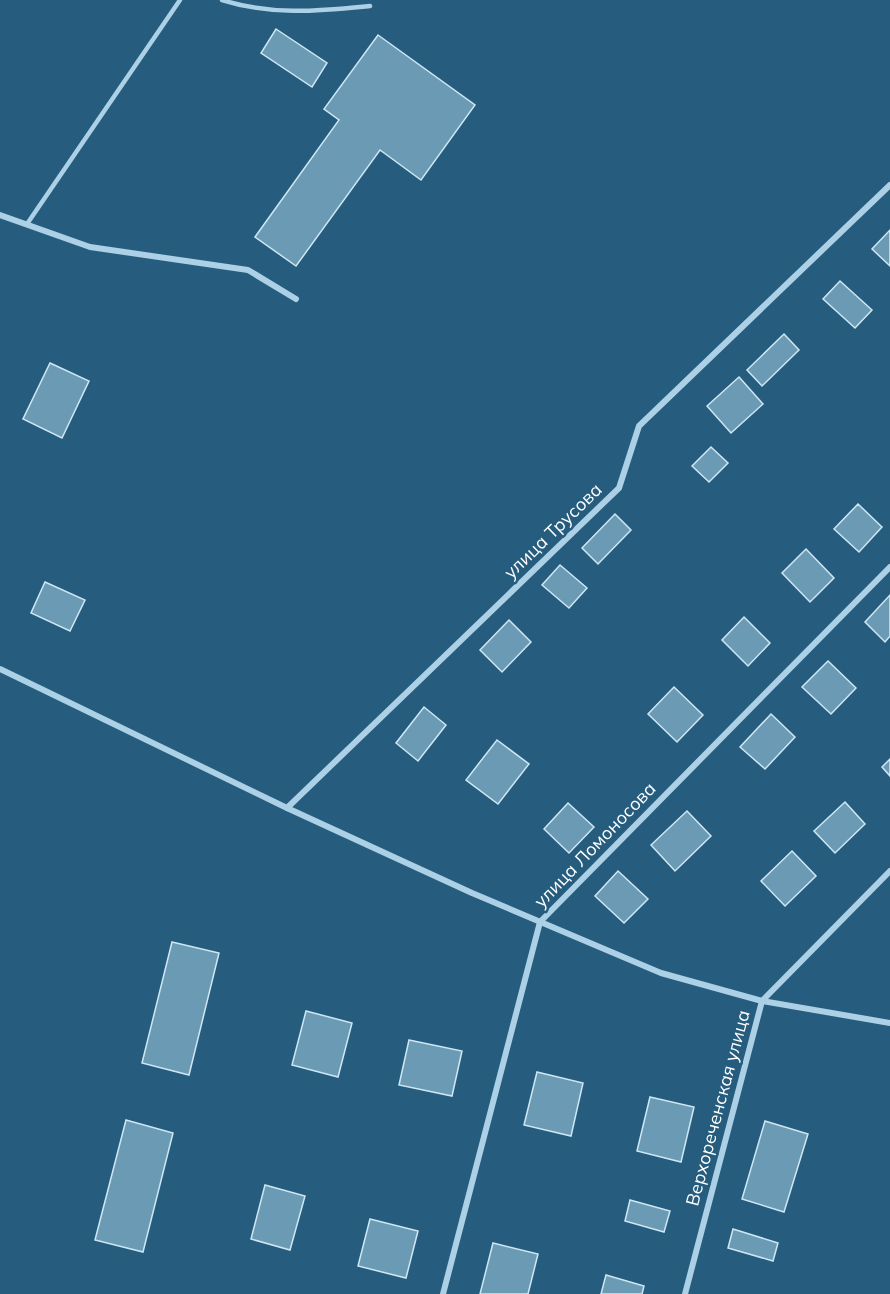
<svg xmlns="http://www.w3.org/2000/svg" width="890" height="1294" viewBox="0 0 890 1294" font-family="Mulish,sans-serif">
<rect width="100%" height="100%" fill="#265d7e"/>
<g fill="#6b9ab4" stroke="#cee7f4" stroke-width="1.5">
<path d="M276,29L327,63L312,87L261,53Z"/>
<path d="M378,35L475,105L421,180L380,150L296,266L255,237L339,120L324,109Z"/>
<path d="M890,230V266L872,249Z"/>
<path d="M840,281L872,310L855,328L823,299Z"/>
<path d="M784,334L799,350L762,386L747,370Z"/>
<path d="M50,363L89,381L62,438L23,419Z"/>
<path d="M739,377L763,404L731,433L707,406Z"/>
<path d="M711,447L728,463L709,482L692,466Z"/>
<path d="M858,504L882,527L859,552L834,529Z"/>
<path d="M615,514L631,530L598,564L582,548Z"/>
<path d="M806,549L834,578L810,602L782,573Z"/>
<path d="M560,565L587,588L569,608L542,585Z"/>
<path d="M45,582L85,600L70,631L31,613Z"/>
<path d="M890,595V636L885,642L865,622Z"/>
<path d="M744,617L770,643L748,666L722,640Z"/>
<path d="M509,620L531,642L502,672L480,650Z"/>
<path d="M828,661L856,688L831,714L802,687Z"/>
<path d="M674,687L703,715L677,742L648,714Z"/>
<path d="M424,707L446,725L418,761L396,743Z"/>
<path d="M771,714L795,737L765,769L740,747Z"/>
<path d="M497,740L529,764L498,804L466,780Z"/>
<path d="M890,759V776L882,767Z"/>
<path d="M845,802L865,824L835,853L814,831Z"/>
<path d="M568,803L594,827L569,853L544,829Z"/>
<path d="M687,811L711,836L675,871L651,845Z"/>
<path d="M792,851L816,876L785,906L761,881Z"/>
<path d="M618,871L648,899L624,923L595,896Z"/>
<path d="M172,942L219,953L189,1075L142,1063Z"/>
<path d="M306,1011L352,1023L338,1077L292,1065Z"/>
<path d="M409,1040L462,1051L452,1096L399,1085Z"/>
<path d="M537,1072L583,1083L571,1136L524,1125Z"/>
<path d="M650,1097L694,1107L681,1162L637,1151Z"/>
<path d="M126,1120L173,1133L143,1252L95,1240Z"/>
<path d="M765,1121L808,1134L784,1212L742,1199Z"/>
<path d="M265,1185L305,1196L290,1250L251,1239Z"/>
<path d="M630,1200L670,1211L664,1232L625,1221Z"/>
<path d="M370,1219L418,1231L406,1278L358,1266Z"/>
<path d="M733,1229L778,1243L773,1261L728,1248Z"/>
<path d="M493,1243L538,1254L528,1294H480Z"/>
<path d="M606,1275L644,1286L642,1294H601Z"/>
</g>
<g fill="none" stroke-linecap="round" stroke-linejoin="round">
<g stroke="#acd0e5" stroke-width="4.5">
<path d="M222,0C273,16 318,11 370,6"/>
<path d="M27,224L180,0"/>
</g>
<g stroke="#acd0e5" stroke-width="6">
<path d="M0,215L90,247L248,270L296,299"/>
<path d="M0,669L287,808L472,893L661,973L762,1001L890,1023"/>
<path d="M287,808L619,488L639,426L890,185"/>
<path d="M443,1294L540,922L890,567"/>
<path d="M685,1294L762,1001L890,871"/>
</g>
</g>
<g text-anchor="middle" stroke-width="5" stroke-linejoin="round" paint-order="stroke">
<g font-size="18" fill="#fff" stroke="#265d7e">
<text transform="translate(553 531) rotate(-44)" y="6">улица Трусова</text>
<text transform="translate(595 845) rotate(-46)" y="6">улица Ломоносова</text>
<text transform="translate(718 1108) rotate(-75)" y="6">Верхореченская улица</text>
</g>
</g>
</svg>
